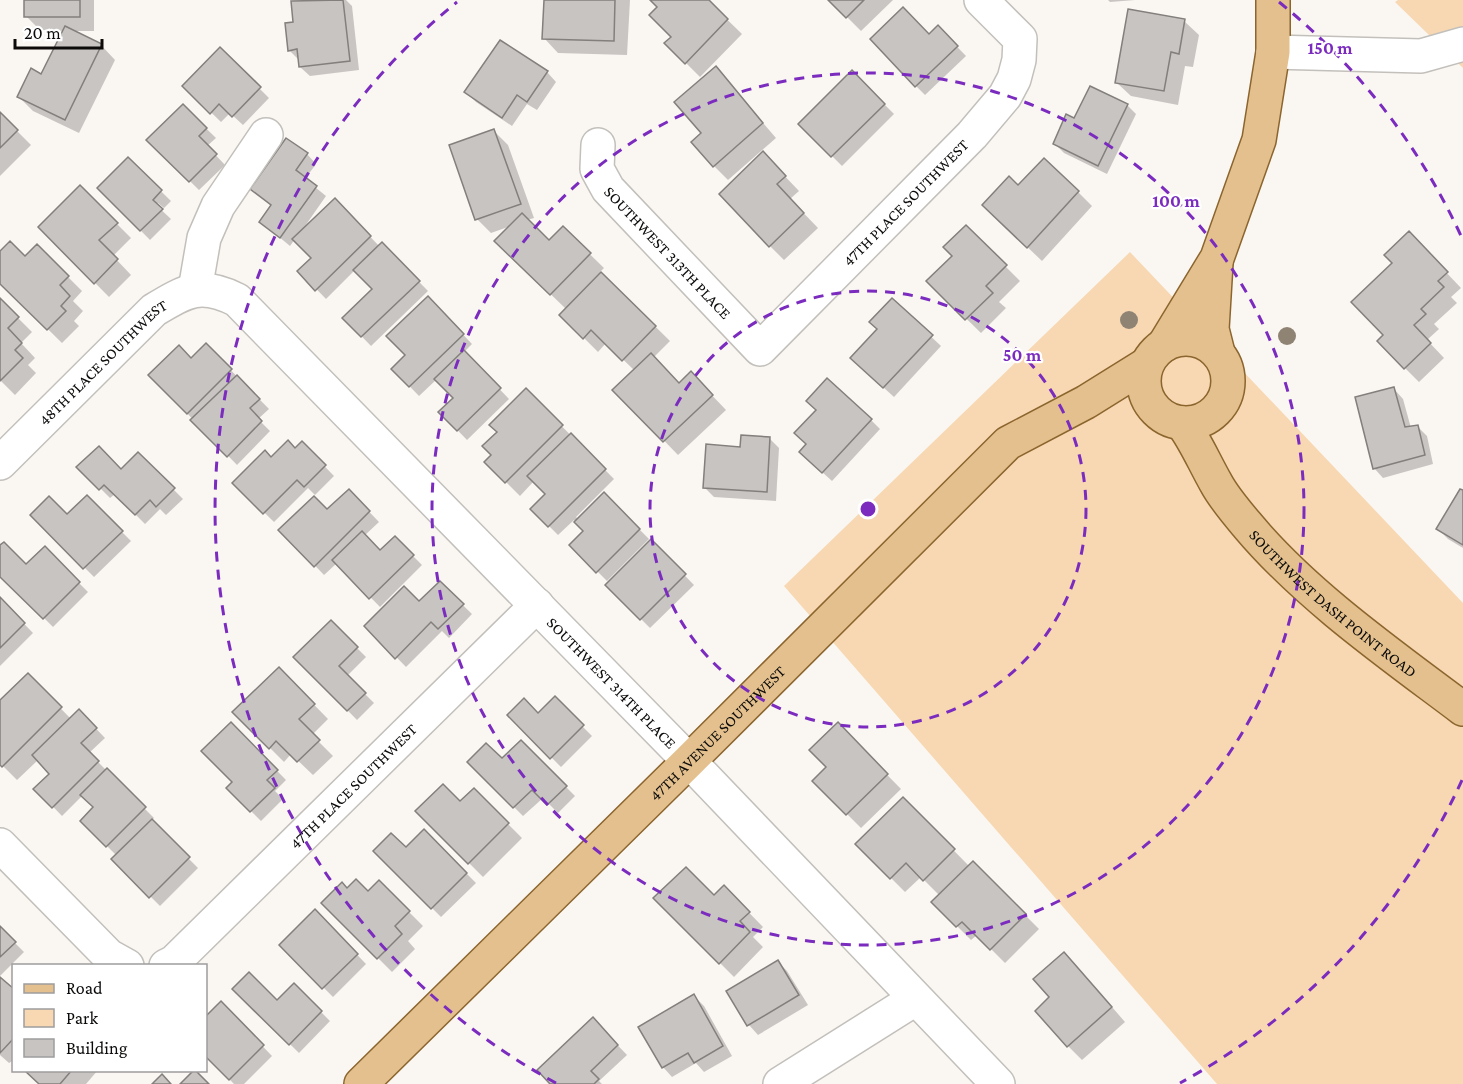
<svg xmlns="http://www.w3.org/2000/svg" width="1463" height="1084" viewBox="0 0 1463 1084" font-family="'Crimson Pro',serif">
<rect width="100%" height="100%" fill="#faf7f3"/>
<g fill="#f7d8b2">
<path d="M1398,0H1463V68L1395,2Z"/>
<path d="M1130,252L1463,603V1084H1217L784,586Z"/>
</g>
<g fill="#0003">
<path d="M26,0H94V31H70L101,45L115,60L79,133L33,111L18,96L42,76L64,31L40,30L26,16Z"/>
<path d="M310,0H346L352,6L359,70L310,76L300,67L298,59L289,50L295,23L293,2Z"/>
<path d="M546,0H630L627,55L558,53L544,38Z"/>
<path d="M651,0H707L742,34L700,77L666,43L673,37L659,8Z"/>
<path d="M830,0H893L861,31Z"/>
<path d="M1108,0H1135L1110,2Z"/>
<path d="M1184,21L1199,35L1193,67L1185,66L1178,105L1131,96L1116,82Z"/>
<path d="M938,27L966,56L925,95L916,86L929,36Z"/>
<path d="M220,49L269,98L243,125L230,113L221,122L184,86Z"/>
<path d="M716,68L776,138L728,180L714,166Z"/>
<path d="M547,72L556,82L537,110L527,104L512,126L476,102L466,92Z"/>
<path d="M852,72L894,114L842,166L800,124Z"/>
<path d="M1127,105L1136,114L1107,174L1064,153L1054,143L1075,120Z"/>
<path d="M183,106L216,138L207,146L225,165L199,190L148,140Z"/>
<path d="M0,114L31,145L0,176Z"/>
<path d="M494,131L508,145L534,218L527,220L550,242L563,228L604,268L600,272L670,341L653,358L679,384L705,388L726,410L678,455L615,390L635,371L606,343L598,352L561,315L567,310L496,241L511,226L491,233L477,219Z"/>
<path d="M307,154L316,164L305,179L326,196L303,229L304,230L335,200L380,247L382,244L428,291L371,346L344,318L374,290L355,270L326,299L299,271L313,258L295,239L290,246L261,222L272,206L251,189Z"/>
<path d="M128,159L171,201L164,208L158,203L156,205L171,219L150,240L99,188Z"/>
<path d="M777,168L799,191L790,199L818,228L784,260L770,246Z"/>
<path d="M80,187L131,238L113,256L131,275L109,297L40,227Z"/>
<path d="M1018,187L1078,192L1092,206L1042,261L998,219Z"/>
<path d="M966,227L1020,281L999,302L1006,308L981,333L928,281L954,256Z"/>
<path d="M37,246L82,291L73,301L83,311L74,321L79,326L62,343L0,282V253L25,258Z"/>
<path d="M1423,248L1461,288L1451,297L1457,303L1434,324L1439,329L1427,340L1444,358L1419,382L1405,368L1385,335Z"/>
<path d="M428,298L472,344L464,352L509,399L467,440L440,412L455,398L437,379L419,396L393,369L407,355Z"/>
<path d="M0,300L32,332L21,343L35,358L28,365L36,373L15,395L0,380Z"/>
<path d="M892,300L941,346L894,397L861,367Z"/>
<path d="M206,345L269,409L258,419L270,431L237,465L150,375L191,360Z"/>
<path d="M1394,389L1403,399L1411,428L1417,426L1427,436L1433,464L1383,478L1374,468Z"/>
<path d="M526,390L614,479L576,517L578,519L604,494L649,539L607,581L571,545L585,531L574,520L558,535L532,509L547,494L534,481L520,496L486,462L493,455L499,432Z"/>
<path d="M871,420L880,429L832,481L810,461Z"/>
<path d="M770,439L779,448L776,501L714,497L705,488L741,449Z"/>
<path d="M302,443L334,476L315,495L308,488L274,522L234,483L271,459L295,450Z"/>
<path d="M138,454L183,499L166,515L160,509L145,524L115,494L110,498L79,467L121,471Z"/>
<path d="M349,491L379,522L364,536L380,552L395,538L422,565L380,607L337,563L324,575L281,530L328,511Z"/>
<path d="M1463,492V548L1448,539L1438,529Z"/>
<path d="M87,497L131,541L94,577L32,515L67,516Z"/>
<path d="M651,541L694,585L650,628L607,585Z"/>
<path d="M0,547L26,566L45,549L88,592L53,627L0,574Z"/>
<path d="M440,583L472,614L449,638L442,631L406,667L366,626L419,604Z"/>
<path d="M0,599L33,633L0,666Z"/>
<path d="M331,622L366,657L347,676L374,703L357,720L295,657Z"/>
<path d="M279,669L328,719L312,735L333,756L313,775L291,754L284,762L234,712Z"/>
<path d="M28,675L71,719L79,711L105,738L89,753L154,818L151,821L198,868L160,906L113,859L117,856L82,821L95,807L83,795L62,816L36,789L52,774L38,760L17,780L0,763V702Z"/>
<path d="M555,699L592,736L561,767L509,715H538Z"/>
<path d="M231,724L286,780L275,791L283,799L261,821L228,788L234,782Z"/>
<path d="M838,725L901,789L861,828L814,781L828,767Z"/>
<path d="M521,742L575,796L558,813L543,798L523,816L469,762L502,761Z"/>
<path d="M474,790L522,838L483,877L417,811L460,803Z"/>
<path d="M903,799L969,866L973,863L1039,929L1005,963L977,935L971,940L933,902L940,896L921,877L905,892L857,844Z"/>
<path d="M424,831L476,883L441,917L375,851L406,849Z"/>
<path d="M379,882L423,926L408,941L415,949L392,972L323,903L348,890L368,893Z"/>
<path d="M724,887L763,927L753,937L763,947L734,977L655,898L714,897Z"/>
<path d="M315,911L366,964L333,997L281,945Z"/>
<path d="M0,928L24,952L0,976Z"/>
<path d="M778,962L787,971L808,1005L758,1035L749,1025Z"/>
<path d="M1078,968L1125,1022L1082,1060L1068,1046Z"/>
<path d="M0,979L14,991V1060L9,1063L0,1055Z"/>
<path d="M294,985L330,1021L299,1053L234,989L277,1002Z"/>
<path d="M694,996L704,1006L732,1056L704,1072L696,1063L672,1077L663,1067Z"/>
<path d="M221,1003L272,1056L244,1084H234L206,1055V1018Z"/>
<path d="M602,1029L627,1055L599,1081L602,1084H552Z"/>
<path d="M24,1070H98L86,1084H39Z"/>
</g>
<g fill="#c7c4c1" stroke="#827f7c" stroke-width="1.5">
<rect x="24" y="0" width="56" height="17"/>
<path d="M343,0L350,61L299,67L297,49L288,51L285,23L293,22L291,1Z"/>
<path d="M544,0H615L614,41L542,39Z"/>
<path d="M650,0H709L728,19L685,64L664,43L671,37L649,15L657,7Z"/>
<path d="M828,0H864L846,18Z"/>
<path d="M903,7L929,34L938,25L958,46L915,87L870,39Z"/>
<path d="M1128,9L1185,19L1179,54L1171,52L1164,91L1115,83Z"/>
<path d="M65,26L102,44L65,120L17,97L31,68L41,74Z"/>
<path d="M500,40L548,71L527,102L517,95L502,118L464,92Z"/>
<path d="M220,47L261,87L232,117L219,104L210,114L182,86Z"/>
<path d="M716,66L763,123L713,167L691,142L701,133L674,102Z"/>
<path d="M852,70L885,104L831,157L798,124Z"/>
<path d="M1090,86L1128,104L1098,166L1053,144L1066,114L1074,118Z"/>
<path d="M183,104L207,128L199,136L217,154L189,182L146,140Z"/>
<path d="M0,112L18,130L0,148Z"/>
<path d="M494,129L521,204L475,220L449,145Z"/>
<path d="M286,138L308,153L296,170L317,186L280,238L259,222L271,205L250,189Z"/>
<path d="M763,151L786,176L777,184L804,213L769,247L719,194Z"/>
<path d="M128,157L162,190L153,200L163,209L140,231L97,188Z"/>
<path d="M1044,158L1079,191L1027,248L982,205L1009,176L1018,185Z"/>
<path d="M80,185L118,223L99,240L118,259L94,284L38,227Z"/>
<path d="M335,198L371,236L315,291L297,271L311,258L292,239Z"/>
<path d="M522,213L549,240L563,226L591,253L550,295L494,241Z"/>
<path d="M966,225L1007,265L986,286L993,293L965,320L926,281L952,256L943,247Z"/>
<path d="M1409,231L1448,272L1438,281L1444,287L1421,309L1426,314L1414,325L1431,343L1404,369L1377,341L1383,335L1351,302L1392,263L1384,255Z"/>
<path d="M10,241L25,256L37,244L69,276L60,285L70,296L61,306L66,311L47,330L0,284V251Z"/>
<path d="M382,242L420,281L361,337L342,318L372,289L353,270Z"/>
<path d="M601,272L656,326L622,361L591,330L583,339L559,315Z"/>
<path d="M428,296L464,334L409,387L391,369L405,355L386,336Z"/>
<path d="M0,298L19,317L8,328L22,343L15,350L23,358L0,381Z"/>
<path d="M892,298L933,335L883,388L850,358L877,329L869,322Z"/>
<path d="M206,343L232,369L187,414L148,375L179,345L191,358Z"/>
<path d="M464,350L501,388L457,431L438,412L453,398L434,379Z"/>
<path d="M651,353L679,383L691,371L713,395L663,442L612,390Z"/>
<path d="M237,375L260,399L250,408L262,421L227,457L190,420Z"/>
<path d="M827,378L872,419L822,473L799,452L806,444L794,433L816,410L806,401Z"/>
<path d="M1394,387L1405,427L1418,425L1425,455L1373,469L1355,397Z"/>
<path d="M526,388L563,425L505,483L484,462L491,455L482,446L497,432L489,425Z"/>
<path d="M571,433L606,469L548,527L530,509L545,494L527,476Z"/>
<path d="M741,435L770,437L767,492L703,488L706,444L740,447Z"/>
<path d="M288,440L295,448L302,441L326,465L304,487L297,480L263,514L232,483L265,450L271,457Z"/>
<path d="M99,446L121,469L138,452L175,488L156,507L150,500L135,515L104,485L99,490L76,467Z"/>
<path d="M349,489L370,511L314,567L278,530L314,496L327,509Z"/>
<path d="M1460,489L1463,490V545L1436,529Z"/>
<path d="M604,492L640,529L596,573L569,545L583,531L574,522Z"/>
<path d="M87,495L123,531L83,569L30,515L49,496L67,514Z"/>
<path d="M362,531L380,550L395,536L414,555L369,599L332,560Z"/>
<path d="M651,539L686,574L640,620L605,585Z"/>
<path d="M4,542L26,564L45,546L80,582L43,619L0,577V545Z"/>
<path d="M440,581L464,604L438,629L431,622L395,659L364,626L404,586L419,601Z"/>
<path d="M0,597L25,623L0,648Z"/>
<path d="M331,620L358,647L339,666L366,693L347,711L293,657Z"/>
<path d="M279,667L315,704L299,719L320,740L297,762L276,741L269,749L232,712Z"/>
<path d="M28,673L62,707L2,767L0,765V700Z"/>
<path d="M555,696L584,725L550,759L507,715L524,698L538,713Z"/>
<path d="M79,709L97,728L81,743L99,761L52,808L33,789L49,774L32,755Z"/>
<path d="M231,722L278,770L267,780L275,788L250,812L226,788L232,782L201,751Z"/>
<path d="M838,722L888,774L846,815L812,781L826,767L809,750Z"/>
<path d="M521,740L567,786L547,805L532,790L513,808L467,762L486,743L502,758Z"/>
<path d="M107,768L146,807L106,847L80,821L93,807L80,795Z"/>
<path d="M443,784L460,801L474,788L509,823L468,864L415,811Z"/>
<path d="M903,797L955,849L923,881L906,863L890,879L855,844Z"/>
<path d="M152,819L190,857L149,898L111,859Z"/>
<path d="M424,829L467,873L431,909L373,851L391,833L406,847Z"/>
<path d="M973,861L1026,914L990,950L962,922L956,927L931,902Z"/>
<path d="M686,867L714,895L724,885L750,912L740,921L750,932L719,964L653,898Z"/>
<path d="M356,879L368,891L379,880L410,911L395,926L402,934L377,959L321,903L342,882L347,888Z"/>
<path d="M315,909L358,954L322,989L279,945Z"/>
<path d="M0,926L16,942L0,957Z"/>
<path d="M1064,952L1112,1007L1067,1047L1035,1011L1049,997L1033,979Z"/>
<path d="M778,960L799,995L747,1026L726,991Z"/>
<path d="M249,972L277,1000L294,983L322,1011L289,1045L232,989Z"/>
<path d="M0,977L14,989V1038L0,1053Z"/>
<path d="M694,994L723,1046L694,1063L688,1053L662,1068L638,1027Z"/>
<path d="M221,1001L264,1045L229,1080L206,1057V1016Z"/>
<path d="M593,1017L618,1045L591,1071L599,1079L594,1084H550L537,1070Z"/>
<path d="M24,1070H72L60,1084H39Z"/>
<path d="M194,1070H195L209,1084H180Z"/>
<path d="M162,1074L171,1084H152Z"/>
</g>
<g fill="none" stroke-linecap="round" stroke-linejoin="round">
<g stroke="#c3c0bc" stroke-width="36">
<g id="minor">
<path d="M1273,52L1421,56L1463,44"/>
<path id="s1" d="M598,145L597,169L608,189L760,349L972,135L1005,96L1014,79L1019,60L1020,39L981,0"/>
<path d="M195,290L204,238L218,206L266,135"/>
<path id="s2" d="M0,463L154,310C187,290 201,282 237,300L689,761L998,1084"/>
<path d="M0,845L109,956L127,966"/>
<path id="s3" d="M166,966L174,962L537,605"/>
<path d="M780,1084L915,999"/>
</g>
</g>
<g stroke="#8c652e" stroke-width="36">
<g id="major">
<path d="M1216,263L1212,329L1218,353"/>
<circle cx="1186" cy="381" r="42"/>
<path d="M1164,345L1217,258L1259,140L1273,52V0"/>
<path id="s4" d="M1182,423C1196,442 1204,462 1216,483C1224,498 1237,513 1248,526C1307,596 1390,654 1463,709"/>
<path id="s5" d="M361,1084L689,761L1008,443L1086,402L1147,364"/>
</g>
</g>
<use href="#minor" stroke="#fff" stroke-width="33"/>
<use href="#major" stroke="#e3c08d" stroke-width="33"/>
</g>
<g fill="#8f8474">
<circle cx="1129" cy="320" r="9"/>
<circle cx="1287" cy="336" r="9"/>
</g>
<g fill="none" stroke="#7b2cbf" stroke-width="3" stroke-dasharray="10 8">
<circle cx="868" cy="509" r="218"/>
<circle cx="868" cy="509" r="436"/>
<path d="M1462 780A653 653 0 0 1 1180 1083M556 1083A653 653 0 0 1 457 2M1279 2A653 653 0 0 1 1462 238"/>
</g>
<g text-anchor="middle" stroke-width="4.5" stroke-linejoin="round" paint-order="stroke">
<g font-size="16" fill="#0c0b0a" stroke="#fff">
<text dy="6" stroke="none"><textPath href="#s1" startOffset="474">47TH PLACE SOUTHWEST</textPath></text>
<text dy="6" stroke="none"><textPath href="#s1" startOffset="134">SOUTHWEST 313TH PLACE</textPath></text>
<text dy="6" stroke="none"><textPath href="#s2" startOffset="144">48TH PLACE SOUTHWEST</textPath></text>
<text dy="6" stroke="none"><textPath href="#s4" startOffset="238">SOUTHWEST DASH POINT ROAD</textPath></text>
<text dy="6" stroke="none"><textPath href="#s2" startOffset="842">SOUTHWEST 314TH PLACE</textPath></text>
<text dy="6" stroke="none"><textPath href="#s5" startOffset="500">47TH AVENUE SOUTHWEST</textPath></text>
<text dy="6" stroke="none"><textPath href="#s3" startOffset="260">47TH PLACE SOUTHWEST</textPath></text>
</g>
</g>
<circle cx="868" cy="509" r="9" fill="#7b2cbf" stroke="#fff" stroke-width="3"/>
<g font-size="18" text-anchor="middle" font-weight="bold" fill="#7b2cbf" stroke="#fff" stroke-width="4.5" stroke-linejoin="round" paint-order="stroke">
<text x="1330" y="54">150 m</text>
<text x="1176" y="207">100 m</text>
<text x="1022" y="361">50 m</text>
</g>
<rect x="12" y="964" width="195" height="108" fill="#ffffff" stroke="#9e9d9d" stroke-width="1.5"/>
<rect x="24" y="984" width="30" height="9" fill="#e3c08d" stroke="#9e9d9d" stroke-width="1.5"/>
<text x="66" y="994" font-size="18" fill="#0c0b0a">Road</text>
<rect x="24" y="1009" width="30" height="18" fill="#f7d8b2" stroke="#9e9d9d" stroke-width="1.5"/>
<text x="66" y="1024" font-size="18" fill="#0c0b0a">Park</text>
<rect x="24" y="1039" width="30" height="18" fill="#c7c4c1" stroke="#9e9d9d" stroke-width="1.5"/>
<text x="66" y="1054" font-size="18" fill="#0c0b0a">Building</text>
<path d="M15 39v9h87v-9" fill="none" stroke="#0c0b0a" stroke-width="3"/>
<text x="24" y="39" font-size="18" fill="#0c0b0a" stroke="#ffffff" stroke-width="4.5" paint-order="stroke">20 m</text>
</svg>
